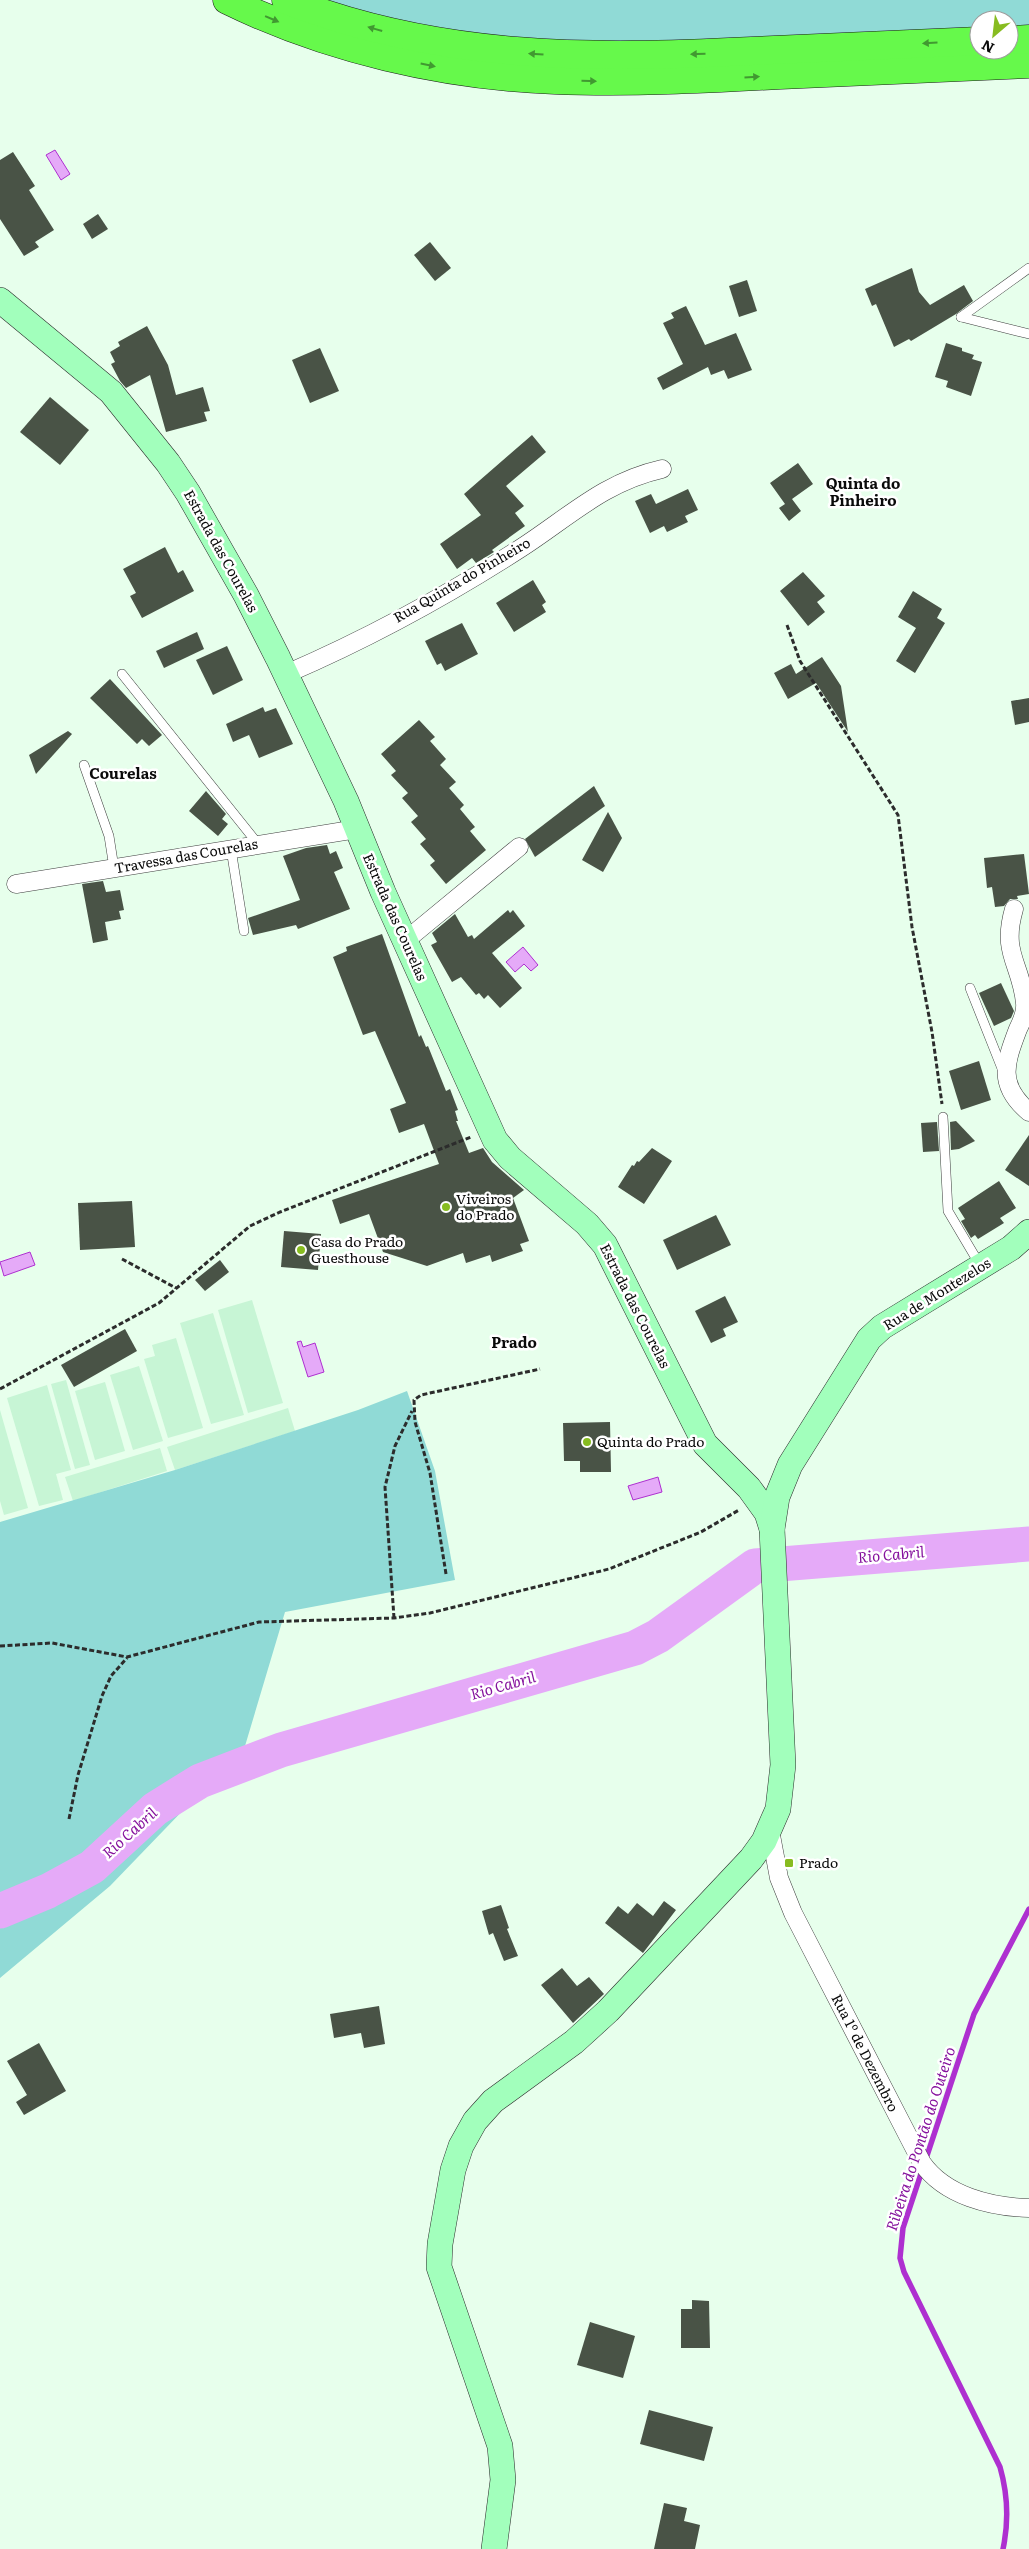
<svg xmlns="http://www.w3.org/2000/svg" width="1029" height="2549" viewBox="0 0 1029 2549" font-family="Literata,serif">
<rect width="100%" height="100%" fill="#e7ffec"/>
<g fill="#c7f5d5">
<path d="M252,1300L283,1403L248,1413L218,1310Z"/>
<path d="M213,1313L244,1415L211,1424L180,1323Z"/>
<path d="M176,1338L203,1428L168,1438L144,1359L155,1356L152,1345Z"/>
<path d="M139,1366L163,1441L133,1450L110,1375Z"/>
<path d="M66,1380L90,1465L75,1469L51,1384Z"/>
<path d="M105,1382L125,1451L95,1460L75,1391Z"/>
<path d="M47,1385L71,1470L56,1474L63,1500L39,1506L7,1398Z"/>
<path d="M288,1408L295,1431L175,1470L167,1447Z"/>
<path d="M0,1410L28,1508L4,1515L0,1501Z"/>
<path d="M160,1448L167,1471L73,1501L65,1477Z"/>
</g>
<g fill="#90dad6">
<path d="M327,0H1029V30L1009,31V20H979V32L721,43L513,41L376,16Z"/>
<path d="M407,1391L435,1471L455,1580L285,1612L245,1746L110,1886L0,1978V1522L175,1470L358,1410Z"/>
</g>
<g fill="#e5aaf8" stroke="#ae30d0">
<path d="M55,150L70,174L61,180L46,155Z"/>
<path d="M523,947L538,965L531,971L524,964L515,972L506,962Z"/>
<path d="M30,1252L35,1265L4,1276L0,1262Z"/>
<path d="M301,1341L303,1347L315,1343L324,1372L308,1377L297,1342Z"/>
<path d="M658,1477L662,1492L633,1500L628,1486Z"/>
</g>
<g fill="none" stroke-linecap="round" stroke-linejoin="round">
<path stroke="#ae30d0" stroke-width="5.5" d="M1003,2549C1009,2521 1008,2495 1000,2467L904,2272L900,2258L903,2228L974,2014L1029,1909"/>
<path stroke="#e5aaf8" stroke-width="35" d="M0,1911L48,1891L92,1867L155,1809L200,1781L281,1750L635,1648L658,1636L755,1566L1029,1544"/>
</g>
<g fill="#495346">
<path d="M13,152L35,186L29,190L54,230L35,242L39,247L24,256L0,219V160Z"/>
<path d="M98,214L108,229L92,239L83,224Z"/>
<path d="M430,242L451,268L435,281L414,255Z"/>
<path d="M912,268L919,292L930,305L964,285L973,301L956,314L911,341L909,339L894,347L876,304L872,306L865,289Z"/>
<path d="M747,280L757,311L739,317L729,286Z"/>
<path d="M686,306L705,345L736,333L752,370L728,379L724,370L711,375L708,367L663,390L657,378L683,364L663,323L674,318L671,313Z"/>
<path d="M147,326L168,365L176,395L203,387L210,411L204,412L207,421L166,432L150,375L126,388L120,381L111,364L115,362L110,352L120,346L118,342Z"/>
<path d="M946,343L962,348V351L974,355L972,359L982,362L971,396L946,387L948,381L935,377Z"/>
<path d="M320,348L339,391L310,403L292,360Z"/>
<path d="M50,397L89,430L60,465L20,432Z"/>
<path d="M532,435L546,452L506,486L524,506L515,513L525,526L492,550L494,552L476,563L472,558L457,569L440,544L481,515L464,494Z"/>
<path d="M798,463L813,484L792,499L801,511L789,521L779,508L785,504L770,483Z"/>
<path d="M688,489L698,510L685,516L688,522L667,532L664,526L650,533L635,501L651,494L656,504Z"/>
<path d="M165,547L178,573L183,570L194,591L142,618L130,596L136,593L123,569Z"/>
<path d="M803,572L825,596L817,602L825,612L808,626L780,591Z"/>
<path d="M533,580L546,602L542,605L546,612L514,632L496,603Z"/>
<path d="M913,591L942,609L937,618L945,623L915,673L896,661L916,628L898,617Z"/>
<path d="M462,623L478,654L445,671L441,663L437,665L425,641Z"/>
<path d="M197,632L204,649L164,668L156,651Z"/>
<path d="M227,646L243,680L213,695L196,660Z"/>
<path d="M822,657L841,686L848,732L816,683L788,699L774,673L791,664L796,674Z"/>
<path d="M110,679L162,735L149,746L142,739L137,744L90,698Z"/>
<path d="M1029,698V722L1015,725L1011,701Z"/>
<path d="M263,707L265,712L276,708L293,744L259,758L249,735L233,742L226,724Z"/>
<path d="M419,720L435,737L430,741L446,759L440,765L456,782L449,788L464,805L460,809L475,827L470,831L486,850L446,884L430,865L435,861L420,844L426,839L411,822L418,816L402,798L408,793L391,775L396,771L381,754Z"/>
<path d="M68,731L72,734L36,774L29,755Z"/>
<path d="M594,786L605,806L535,857L525,839Z"/>
<path d="M206,791L226,814L222,819L228,824L218,836L189,811Z"/>
<path d="M608,812L622,838L603,872L582,860Z"/>
<path d="M327,845L330,854L336,851L343,868L334,872L350,909L298,929L296,925L253,935L248,918L300,900L283,856L306,848Z"/>
<path d="M1024,854L1029,894L1017,896L1018,899H1010L1004,906L995,907L992,887L987,888L984,858Z"/>
<path d="M103,881L106,892L120,890L124,910L119,911L121,919L105,922L108,940L93,943L82,884Z"/>
<path d="M508,910L510,913L513,910L525,926L492,953L522,988L500,1008L488,995L484,999L479,993L476,995L461,977L452,982L431,945L437,942L432,933L455,914L468,937L472,935L474,939Z"/>
<path d="M382,934L419,1037L421,1035L426,1047L428,1046L446,1091L450,1089L458,1110L455,1111L458,1121H456L469,1153L483,1148L492,1162L524,1190L513,1198L529,1241L520,1244L523,1251L492,1262L490,1255L466,1263L463,1253L427,1266L383,1252L369,1214L340,1224L332,1200L439,1164L424,1124L399,1133L390,1109L406,1103L375,1031L363,1035L333,957L347,951L346,947Z"/>
<path d="M1001,983L1014,1011L1011,1018L994,1026L979,993Z"/>
<path d="M979,1061L991,1100L961,1110L949,1071Z"/>
<path d="M956,1121L975,1141L959,1149L951,1150L950,1122Z"/>
<path d="M937,1122L939,1151L923,1152L921,1123Z"/>
<path d="M1029,1135V1186L1005,1170Z"/>
<path d="M652,1148L672,1161L644,1204L618,1187L632,1165L634,1166L637,1161L639,1162Z"/>
<path d="M999,1181L1016,1208L1000,1218L1004,1223L978,1239L975,1235L971,1238L961,1221L965,1219L958,1208Z"/>
<path d="M132,1201L135,1247L80,1250L78,1203Z"/>
<path d="M716,1215L731,1245L677,1270L663,1240Z"/>
<path d="M284,1231L321,1234L318,1270L281,1267Z"/>
<path d="M220,1260L229,1272L205,1291L195,1280Z"/>
<path d="M725,1296L738,1322L723,1329L726,1336L711,1343L695,1311Z"/>
<path d="M125,1329L137,1351L74,1387L61,1365Z"/>
<path d="M610,1422L611,1472H580V1461H564L563,1423Z"/>
<path d="M664,1901L676,1910L643,1953L605,1923L618,1906L628,1914L637,1903L653,1916Z"/>
<path d="M501,1905L509,1928L507,1929L518,1956L504,1961L493,1933L489,1935L482,1911Z"/>
<path d="M562,1968L577,1986L589,1977L604,1994L573,2023L541,1985Z"/>
<path d="M379,2006L385,2044L364,2048L361,2033L334,2038L330,2014Z"/>
<path d="M39,2043L66,2091L24,2115L16,2102L27,2095L7,2061Z"/>
<path d="M692,2300L709,2301L710,2348H681V2309H692Z"/>
<path d="M590,2322L635,2336L623,2378L577,2365Z"/>
<path d="M649,2410L713,2427L704,2461L640,2444Z"/>
<path d="M664,2503L687,2508L684,2521L700,2525L695,2549H654Z"/>
</g>
<g fill="none" stroke-linecap="round" stroke-linejoin="round">
<g stroke="#3d3d3d" stroke-width="10">
<g id="lane">
<path d="M961,317L1029,268"/>
<path d="M961,317L1029,334"/>
<path d="M122,674L258,844"/>
<path d="M84,765L109,836L114,868"/>
<path d="M231,849L244,931"/>
<path d="M970,988L1003,1071"/>
<path d="M943,1117L948,1211L980,1265"/>
</g>
</g>
<g stroke="#3d3d3d" stroke-width="19">
<g id="street">
<path d="M286,674C365,640 448,595 521,548C569,517 604,482 662,469"/>
<path d="M16,884L357,829"/>
<path d="M1014,909C1001,954 1021,963 1025,1003C1026,1012 1022,1021 1018,1029C1005,1063 997,1085 1029,1112"/>
<path d="M405,941L519,847"/>
<path d="M770,1830L779,1878L793,1913L922,2163C945,2196 991,2207 1029,2208"/>
</g>
</g>
<g stroke="#2c2c2c" stroke-width="26">
<g id="secondary">
<path d="M0,300L111,392L168,463L188,493L246,595L278,658L346,801L383,892L495,1140L510,1158L587,1224L605,1245L705,1444L749,1488L767,1513L772,1529L783,1765L778,1809L764,1841L751,1859L608,2011L574,2042L493,2101L475,2121L461,2146L453,2170L440,2244L439,2267L500,2446L503,2480L494,2549"/>
<path d="M772,1529L777,1497L790,1465L869,1339L882,1327L1011,1248L1029,1232"/>
</g>
</g>
<g stroke="#1b1b1b" stroke-width="29">
<g id="highway">
<path d="M227,0C327,49 444,76 555,80C630,83 705,79 780,75C863,71 946,67 1029,64"/>
<path d="M286,0C440,60 590,59 752,51C828,48 903,44 979,41"/>
<path d="M1009,40L1029,39"/>
</g>
</g>
<g stroke="#2c2c2c" stroke-width="3" stroke-dasharray="5 2.5" stroke-linecap="butt">
<path d="M787,625L800,661L898,815L912,927L932,1032L942,1104"/>
<path d="M122,1259L176,1288"/>
<path d="M0,1389L159,1303L250,1226L280,1212L471,1137"/>
<path d="M446,1574L430,1473L415,1422L414,1400L421,1395L540,1369"/>
<path d="M394,1618L385,1487L395,1446L412,1411"/>
<path d="M0,1646L52,1643L127,1657L259,1622L394,1618L430,1613L609,1569L701,1532L739,1510"/>
<path d="M69,1819L78,1775L102,1696L111,1676L127,1658"/>
</g>
<use href="#lane" stroke="#fff" stroke-width="9"/>
<use href="#street" stroke="#fff" stroke-width="18"/>
<use href="#secondary" stroke="#a2ffbc" stroke-width="25"/>
<use href="#highway" stroke="#66f94b" stroke-width="28"/>
</g>
<defs><path id="oneway-solid" d="M-6-.8H1V-3.2L6.5 0L1 3.2V.8H-6Z" transform="scale(1.25)"/></defs>
<g fill="#419931">
<use href="#oneway-solid" transform="translate(272 19) rotate(23)"/>
<use href="#oneway-solid" transform="translate(375 29) rotate(-164)"/>
<use href="#oneway-solid" transform="translate(930 43) rotate(177)"/>
<use href="#oneway-solid" transform="translate(536 54) rotate(-176)"/>
<use href="#oneway-solid" transform="translate(698 54) rotate(178)"/>
<use href="#oneway-solid" transform="translate(428 65) rotate(12)"/>
<use href="#oneway-solid" transform="translate(752 77) rotate(-3)"/>
<use href="#oneway-solid" transform="translate(589 81) rotate(1)"/>
</g>
<g fill="#87bc20" stroke="#fff" stroke-width="2">
<circle cx="446" cy="1207" r="5"/>
<circle cx="301" cy="1250" r="5"/>
<circle cx="587" cy="1442" r="5"/>
<rect x="784" y="1858" width="10" height="10" rx="2.5"/>
</g>
<g text-anchor="middle" stroke-width="5" stroke-linejoin="round" paint-order="stroke">
<g font-size="14" fill="#0a0a0a" stroke="#fff">
<text transform="translate(221 551) rotate(61)" y="5">Estrada das Courelas</text>
<text transform="translate(462 580) rotate(-30)" y="5">Rua Quinta do Pinheiro</text>
<text transform="translate(186 856) rotate(-10)" y="5">Travessa das Courelas</text>
<text transform="translate(395 917) rotate(66)" y="5">Estrada das Courelas</text>
<text transform="translate(937 1294) rotate(-32)" y="5">Rua de Montezelos</text>
<text transform="translate(635 1306) rotate(63)" y="5">Estrada das Courelas</text>
<text transform="translate(865 2053) rotate(63)" y="5">Rua 1º de Dezembro</text>
</g>
<g font-size="14" fill="#0a0a0a" stroke="#fff" text-anchor="start">
<text x="456" y="1204">Viveiros<tspan x="456" dy="16">do Prado</tspan></text>
<text x="311" y="1247">Casa do Prado<tspan x="311" dy="16">Guesthouse</tspan></text>
<text x="597" y="1447">Quinta do Prado</text>
<text x="799" y="1868">Prado</text>
</g>
<g font-size="15" font-weight="bold" fill="#0a0a0a" stroke="#fff">
<text x="863" y="489">Quinta do<tspan x="863" dy="17">Pinheiro</tspan></text>
<text x="123" y="779">Courelas</text>
<text x="514" y="1348">Prado</text>
</g>
<g font-size="15" font-style="italic" fill="#85129d" stroke="#fff">
<text transform="translate(891 1555) rotate(-5)" y="5">Rio Cabril</text>
<text transform="translate(503 1686) rotate(-16)" y="5">Rio Cabril</text>
<text transform="translate(130 1833) rotate(-42)" y="5">Rio Cabril</text>
<text transform="translate(921 2139) rotate(-72)" y="5">Ribeira do Pontão do Outeiro</text>
</g>
</g>
<g transform="translate(994 35) rotate(208)"><circle r="24" fill="#ffffff" stroke="#9d9d9d"/>
<path d="M0-4L9 19L0 12L-9 19Z" fill="#87bc20"/>
<text y="-8" font-size="14" font-weight="bold" text-anchor="middle" fill="#0a0a0a">N</text>
</g>
</svg>
